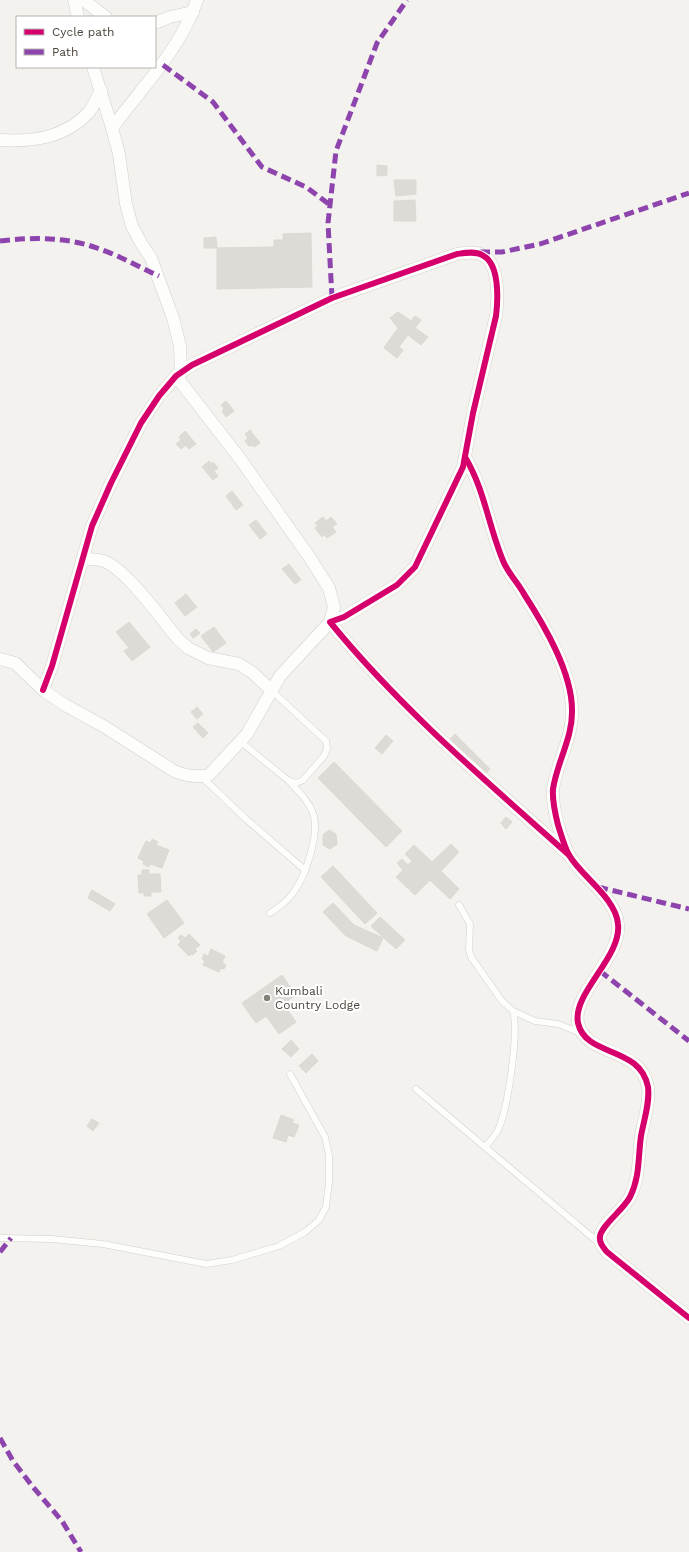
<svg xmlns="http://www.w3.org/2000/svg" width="689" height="1552" viewBox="0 0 689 1552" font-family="'Work Sans',sans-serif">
<rect width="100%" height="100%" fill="#f4f2ee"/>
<g fill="#dedbd6" stroke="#dcd9d4">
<path d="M377,165L387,166V175L377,176Z"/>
<path d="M394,180H416V194L396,196Z"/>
<path d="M415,200L416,221H394V201Z"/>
<path d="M311,233L312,287L217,289V248L274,247V240H283V234Z"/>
<path d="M216,237L217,248H204V238Z"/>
<path d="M398,312L411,321L415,316L421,320L415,328L428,337L421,345L408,335L399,347L403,350L397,358L384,348L398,328L390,318Z"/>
<path d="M226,401L234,411L226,417L222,411L224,409L221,405Z"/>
<path d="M250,430L260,443L254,447L252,445L249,446L245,441L248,438L245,434Z"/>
<path d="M185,431L196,444L189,449L186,445L181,449L176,444L181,440L179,437Z"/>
<path d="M209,461L211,464L213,462L218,468L214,471L218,476L213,480L202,467Z"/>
<path d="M232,491L243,505L236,510L226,496Z"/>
<path d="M323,517L326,521L331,517L337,524L332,527L336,532L327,538L324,534L322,537L315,528L318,526L315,523Z"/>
<path d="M256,520L267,534L260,539L249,525Z"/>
<path d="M289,564L301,580L295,584L282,569Z"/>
<path d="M186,594L197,607L185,616L175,603Z"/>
<path d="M129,622L150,647L132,661L124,651L129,648L116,632Z"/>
<path d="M214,627L226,643L213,652L201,636Z"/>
<path d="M196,629L200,633L193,638L190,634Z"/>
<path d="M197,707L203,714L197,719L191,712Z"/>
<path d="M198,723L208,733L203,738L193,727Z"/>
<path d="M455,734L490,769L483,776L448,741Z"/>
<path d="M386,735L393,741L382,754L375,748Z"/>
<path d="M334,762L402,831L386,847L318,778Z"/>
<path d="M506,817L512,822L506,829L501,823Z"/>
<path d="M329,830L336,834L337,844L330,849L323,845V835Z"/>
<path d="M152,839L158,842L156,845L169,850L162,868L150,864L149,867L143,864L144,861L138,858L146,841L151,843Z"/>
<path d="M451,844L459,852L441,871L459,889L450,899L430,880L415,895L396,877L403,870L397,863L402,859L408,865L412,861L405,854L414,845L432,862Z"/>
<path d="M333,866L377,913L365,924L321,877Z"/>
<path d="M142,870H149V874H160L161,892H151V896H144V893H139L138,875H142Z"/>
<path d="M92,890L115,904L110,911L88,898Z"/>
<path d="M167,900L184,923L164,938L147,914Z"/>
<path d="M333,903L354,925L383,938L377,951L346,936L323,912Z"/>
<path d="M380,917L405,940L396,949L371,926Z"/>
<path d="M189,934L200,945L195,949L197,951L193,955L191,954L189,956L178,945L181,941L178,938L181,935L185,938Z"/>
<path d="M211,949L225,956L222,963L226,965L224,969L221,968L219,972L203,965L205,961L202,959L204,954L208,956Z"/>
<path d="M282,975L296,995L283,1004L296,1022L279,1034L266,1016L256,1023L242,1003Z"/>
<path d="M291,1040L299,1049L291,1057L282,1049Z"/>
<path d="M312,1054L318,1061L306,1073L299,1066Z"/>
<path d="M281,1115L294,1120L292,1123L299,1125L294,1137L288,1135L286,1142L273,1138Z"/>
<path d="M92,1119L99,1123L93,1131L87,1126Z"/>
</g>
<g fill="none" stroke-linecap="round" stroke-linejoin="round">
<g stroke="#d2d0cb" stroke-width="7">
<g id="lane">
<path d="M241,742L289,781L296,783L303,780L324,756L327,749L326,741L272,691"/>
<path d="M202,777L247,820L305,870"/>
<path d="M459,905L470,924L469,949L471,957L502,1001L513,1011L535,1021L558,1024L581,1033"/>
<path d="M270,913C280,907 287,901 293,893C306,876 320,833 313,813C308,800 298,791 289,781"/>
<path d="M416,1089L599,1243"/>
<path d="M485,1147C489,1142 495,1136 498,1130C508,1109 519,1032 513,1011"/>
<path d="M0,1238L52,1239L103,1244L206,1264L232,1260L259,1252L279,1246L305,1232L319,1220L326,1207L329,1182V1156L325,1137L290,1074"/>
</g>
</g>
<g stroke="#d2d0cb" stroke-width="13">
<g id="street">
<path d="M74,0L78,17"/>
<path d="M83,0L106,17"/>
<path d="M155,23L170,17L193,12"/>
<path d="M93,67L112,128L119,154L126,204L132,226L141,243L151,258L173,318L180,346L181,372"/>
<path d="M112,128C143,86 180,50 197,0"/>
<path d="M0,140C33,142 65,138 89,112C94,106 97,97 101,90"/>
<path d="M465,457C485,490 489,529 504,563C509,574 518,583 524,594C544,625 572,672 572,710C573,737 557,762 553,789C552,801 555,813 558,825C561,834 564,846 569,855C581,876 616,898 618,924C622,957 572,993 578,1023C586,1058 640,1045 648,1087C650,1103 644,1119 641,1136C638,1157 640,1177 630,1197C623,1210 602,1225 600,1236C599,1243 603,1247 607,1252L689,1318"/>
<path d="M82,560C89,559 97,559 104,561C127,570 162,620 179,640L188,648L208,658L239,664L253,673L272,691"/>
<path d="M0,659L15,663L43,690L65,705L105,727L174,771C186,776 196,778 209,775L247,734L280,676L330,622L334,607L329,588L310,558L241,460L176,376"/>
<path d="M43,690L52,666L92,526L111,483L141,423L159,396L176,376L192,365L332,298L457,254C465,253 475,251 482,255C500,263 498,300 496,316L473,413L463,467L415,567L397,585L344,617L330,622C400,708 486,781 569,855"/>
</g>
</g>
<use href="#lane" stroke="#fdfdfc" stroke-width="6"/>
<use href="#street" stroke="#fdfdfc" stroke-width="12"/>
<g stroke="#8e44ad" stroke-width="5" stroke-dasharray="10 5" stroke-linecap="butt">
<path d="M163,65L213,102L262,167L306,187L330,205"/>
<path d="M0,241C33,237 66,237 97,248C118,255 139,267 159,276"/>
<path d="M480,252H502L540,244L689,193"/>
<path d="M332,298L328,223L336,151L377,43L407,0"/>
<path d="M598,887L689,909"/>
<path d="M600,971L689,1041"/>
<path d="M0,1252L11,1238"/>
<path d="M0,1438L13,1461L33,1487L62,1521L81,1552"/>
</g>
<g stroke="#fff" stroke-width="8">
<g id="cycleway">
<path d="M465,457C485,490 489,529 504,563C509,574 518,583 524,594C544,625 572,672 572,710C573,737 557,762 553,789C552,801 555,813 558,825C561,834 564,846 569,855C581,876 616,898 618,924C622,957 572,993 578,1023C586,1058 640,1045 648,1087C650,1103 644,1119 641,1136C638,1157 640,1177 630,1197C623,1210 602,1225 600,1236C599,1243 603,1247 607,1252L689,1318"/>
<path d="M43,690L52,666L92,526L111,483L141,423L159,396L176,376L192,365L332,298L457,254C465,253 475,251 482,255C500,263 498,300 496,316L473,413L463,467L415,567L397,585L344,617L330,622C400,708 486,781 569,855"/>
</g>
</g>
<use href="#cycleway" stroke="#d6006c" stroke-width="6"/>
</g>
<circle fill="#868178" stroke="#fff" stroke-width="1.5" cx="267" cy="998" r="4"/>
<g text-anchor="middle" stroke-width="4" stroke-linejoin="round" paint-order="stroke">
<g font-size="12" fill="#4b4439" stroke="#fff" text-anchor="start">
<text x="275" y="995">Kumbali<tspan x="275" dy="14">Country Lodge</tspan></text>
</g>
</g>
<rect x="16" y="16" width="140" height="52" fill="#ffffff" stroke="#b7b4b0"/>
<rect x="24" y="29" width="20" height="6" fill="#d6006c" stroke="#b7b4b0"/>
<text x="52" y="36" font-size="12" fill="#4b4439">Cycle path</text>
<rect x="24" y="49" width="20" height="6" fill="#8e44ad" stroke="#b7b4b0"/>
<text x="52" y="56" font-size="12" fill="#4b4439">Path</text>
</svg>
